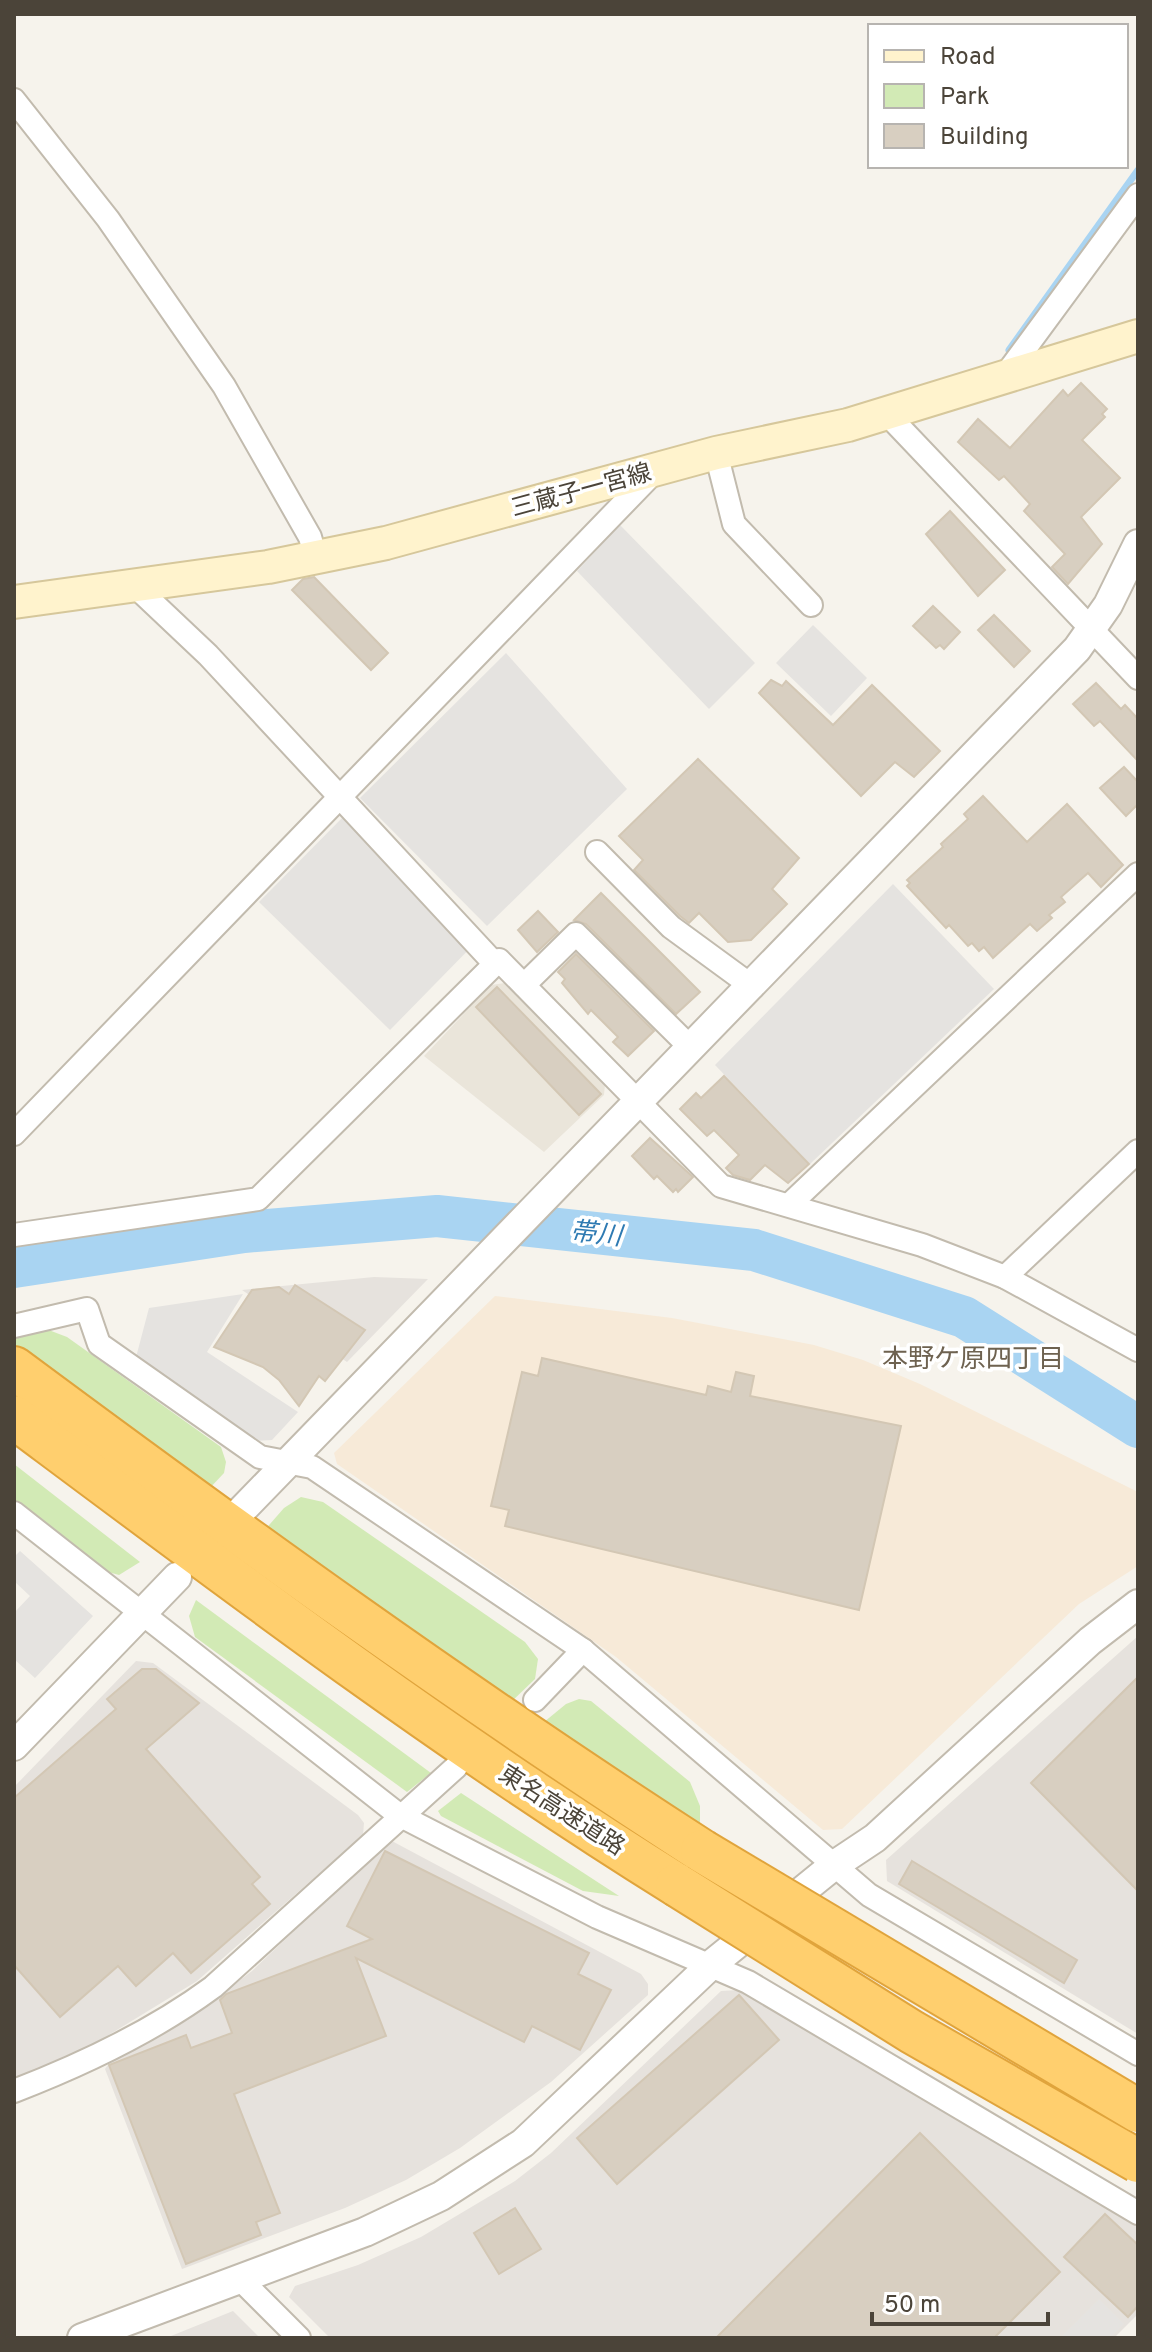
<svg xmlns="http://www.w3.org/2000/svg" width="1152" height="2352" viewBox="0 0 1152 2352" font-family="Overpass,'Noto Sans JP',sans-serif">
<rect width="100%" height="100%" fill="#f6f3ec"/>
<path fill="#eae5da" d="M505,983L605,1084L604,1095L544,1152L424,1056L491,985Z"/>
<path fill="#f7ead8" d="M495,1296L672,1318L814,1345L863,1360L920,1384L1138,1492V1566L1079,1604L842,1829L823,1830L616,1657L337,1464L334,1453Z"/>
<g fill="#e6e2dd">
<path d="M374,1277L428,1279L347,1362L242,1290Z"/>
<path d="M1138,1636V2034L887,1881L886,1860Z"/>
<path d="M136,1661L153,1663L358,1815L364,1823L363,1835L197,1981L76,2055L14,2081V1787Z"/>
<path d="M390,1840L641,1974L648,1984V1995L551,2082L460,2148L406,2180L345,2208L182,2269L105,2069L110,2062L191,2017L252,1971Z"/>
<path d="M739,1990L1138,2224V2314L1114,2338H330L289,2297L295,2286L358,2265L421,2237L515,2181L551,2153L721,1991Z"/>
<path d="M233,2311L260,2338H166Z"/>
</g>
<g fill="#d2eab5">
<path d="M46,1329L67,1337L221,1447L226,1462L224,1473L208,1490L14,1345V1337Z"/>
<path d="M14,1464L140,1562L119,1575L101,1570L14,1501Z"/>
<path d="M301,1497L323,1502L525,1642L538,1659L535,1679L508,1705L263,1532L284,1508Z"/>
<path d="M196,1600L431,1773L407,1792L195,1637L189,1616Z"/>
<path d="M579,1699L591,1701L690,1782L700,1806V1834L538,1727L566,1704Z"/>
<path d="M461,1793L619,1896L583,1891L441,1816L438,1811Z"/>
</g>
<g fill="#e5e3e0">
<path d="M620,525L755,663L709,709L577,571Z"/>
<path d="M813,625L867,678L831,716L776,663Z"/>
<path d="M506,653L627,789L487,926L360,798Z"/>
<path d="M350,810L480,938L390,1030L259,902Z"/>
<path d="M893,884L994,989L810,1164L715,1065Z"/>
<path d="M243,1294L207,1352L298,1412L272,1440L254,1441L135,1361L149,1308Z"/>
<path d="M20,1551L93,1616L35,1678L14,1659V1613L30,1596L14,1581V1557Z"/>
<path d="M1099,2299L1124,2324L1110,2338H1060Z"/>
</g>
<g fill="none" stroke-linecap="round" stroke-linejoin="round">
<path stroke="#a9d4f2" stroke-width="7" d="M1009,350L1138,170"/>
<path stroke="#a9d4f2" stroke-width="42" d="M14,1267L244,1232L437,1216L754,1250L964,1317L1138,1427"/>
</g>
<g fill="#d8cfc1" stroke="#d3c7b4" stroke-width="2">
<path d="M1081,383L1107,409L1102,414L1105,417L1082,440L1120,478L1081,517L1102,544L1068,584L1052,567L1065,554L1024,511L1030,504L1004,476L999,480L958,442L978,419L1010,448L1063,390L1068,396Z"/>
<path d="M950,511L1005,570L978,596L926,534Z"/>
<path d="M314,577L388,653L371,670L292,590L303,579Z"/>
<path d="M933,606L960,632L944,649L940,645L936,648L913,626Z"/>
<path d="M994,615L1030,651L1014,667L978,630Z"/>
<path d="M771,680L782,686L786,681L833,725L872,685L940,751L914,777L895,762L861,796L759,693Z"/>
<path d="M1096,683L1121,709L1125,705L1138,719V761L1100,721L1094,726L1073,704Z"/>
<path d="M698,759L799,858L772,889L787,904L751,940L728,942L699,913L689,923L680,916L634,870L643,860L619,836Z"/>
<path d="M1124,767L1138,782V804L1126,816L1100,788Z"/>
<path d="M983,796L1027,842L1067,804L1123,865L1101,887L1088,873L1061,897L1065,902L1049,915L1052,918L1037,931L1030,924L993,958L984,947L979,951L972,943L968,946L949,925L946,928L907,886L910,883L907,880L943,847L941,844L968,819L964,814Z"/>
<path d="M601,893L700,992L676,1014L586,924L574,920Z"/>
<path d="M538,911L558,932L537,952L518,930Z"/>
<path d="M576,954L654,1031L628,1056L613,1042L618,1037L591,1010L588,1014L562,983L565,979L558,972Z"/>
<path d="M497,987L601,1094L579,1115L476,1007Z"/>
<path d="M724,1076L809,1164L788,1183L765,1165L750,1180L733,1175L726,1168L739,1155L714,1130L707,1136L680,1109L696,1093L701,1098Z"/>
<path d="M650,1138L693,1177L678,1192L676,1189L673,1192L657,1176L654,1179L632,1156Z"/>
<path d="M295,1285L365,1330L325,1381L319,1376L299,1406L279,1380L263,1367L214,1347L252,1290L279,1287L289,1294Z"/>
<path d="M542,1358L706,1395L708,1386L731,1392L736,1372L754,1376L750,1396L901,1426L859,1610L505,1526L509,1510L491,1506L522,1372L538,1376Z"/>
<path d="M142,1669H156L199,1703L146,1749L260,1877L252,1884L270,1904L191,1973L173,1953L136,1986L118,1966L60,2017L14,1965V1798L116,1709L107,1699Z"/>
<path d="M1138,1677V1891L1031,1783Z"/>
<path d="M385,1851L589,1953L578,1974L611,1990L580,2050L532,2026L524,2042L356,1958L386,2036L234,2094L280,2213L256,2222L261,2235L186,2264L109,2065L186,2035L191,2048L232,2033L220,2000L226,1994L372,1939L347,1926Z"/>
<path d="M912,1861L1077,1960L1064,1983L899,1884Z"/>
<path d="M739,1995L779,2040L617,2184L577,2138Z"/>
<path d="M920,2133L1060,2272L994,2338H716Z"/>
<path d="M515,2208L541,2249L499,2274L474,2233Z"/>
<path d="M1105,2214L1138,2245V2306L1128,2317L1064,2257Z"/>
</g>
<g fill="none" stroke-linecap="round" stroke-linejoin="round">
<g stroke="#c2bbae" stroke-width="26">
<g id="minor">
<path d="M14,100L108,219L224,386L310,537L316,558"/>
<path d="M1004,377L1138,195"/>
<path d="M886,413L1138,678"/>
<path d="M716,453L734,524L811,605"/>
<path d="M135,586L208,655L495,964"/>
<path d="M597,852L671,927L753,987"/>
<path d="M524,985L576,934L692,1049"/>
<path d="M14,1134L656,470"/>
<path d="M789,1205L1138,874"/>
<path d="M14,1235L258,1199L499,960L721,1186L922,1245L1005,1277L1138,1350"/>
<path d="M1005,1277L1138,1151"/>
<path d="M14,1326L87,1309L99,1344L260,1457L312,1467L583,1650L869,1895L1138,2054"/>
<path d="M14,1513L399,1815L597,1917L748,1982L1138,2213"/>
<path d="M535,1700L583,1650"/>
<path d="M14,2091C84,2064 152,2032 213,1987L456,1767"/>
<path d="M239,2278L299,2338"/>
</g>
</g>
<g stroke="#c2bbae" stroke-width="32">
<g id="tertiary">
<path d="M239,1513L1077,649L1108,605L1138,544"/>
<path d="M14,1746L177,1577"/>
<path d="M82,2338L365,2232L441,2196L523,2143L712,1964L833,1866L875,1838L1090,1641L1138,1604"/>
</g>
</g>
<g stroke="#d6c79b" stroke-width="36">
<path id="secondary" d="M14,602L268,567L386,543L716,453L848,425L1138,336"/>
</g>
<g stroke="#e0a43c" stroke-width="46">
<g id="motorway">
<path d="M14,1368C239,1535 466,1699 702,1851"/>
<path d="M14,1417C231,1579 447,1742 677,1885"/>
</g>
</g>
<use href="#minor" stroke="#fff" stroke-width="22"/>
<use href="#tertiary" stroke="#fff" stroke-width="28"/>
<use href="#secondary" stroke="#fff3cd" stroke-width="32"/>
<use href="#motorway" stroke="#ffcf6e" stroke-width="42"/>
<g stroke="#e0a43c" stroke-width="46" stroke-linecap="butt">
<g id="motorway-bridge">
<path d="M702,1851L1138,2111"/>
<path d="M677,1885L912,2032L1138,2161"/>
</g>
</g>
<use href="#motorway-bridge" stroke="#ffcf6e" stroke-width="42"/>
</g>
<g text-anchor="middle" stroke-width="7" stroke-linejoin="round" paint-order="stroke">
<g font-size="24" fill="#4b4439" stroke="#fff">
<text transform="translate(581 490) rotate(-15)" y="8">三蔵子一宮線</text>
<text transform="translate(562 1810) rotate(33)" y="8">東名高速道路</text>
</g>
<g font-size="26" font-style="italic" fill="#2e7ab2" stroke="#fff">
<text transform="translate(596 1233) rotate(6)" y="9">帯川</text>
</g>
<g font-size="26" fill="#6e6250" stroke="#fff">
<text x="973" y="1367">本野ケ原四丁目</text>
</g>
</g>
<rect width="1152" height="2352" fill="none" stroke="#4b4439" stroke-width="32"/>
<rect x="868" y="24" width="260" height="144" fill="#ffffff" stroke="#b7b4b0" stroke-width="2"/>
<rect x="884" y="50" width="40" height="12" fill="#fff3cd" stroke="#b7b4b0" stroke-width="2"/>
<text x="940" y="64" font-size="24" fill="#4b4439">Road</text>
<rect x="884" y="84" width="40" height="24" fill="#d2eab5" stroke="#b7b4b0" stroke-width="2"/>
<text x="940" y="104" font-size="24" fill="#4b4439">Park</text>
<rect x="884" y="124" width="40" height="24" fill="#d8cfc1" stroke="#b7b4b0" stroke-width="2"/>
<text x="940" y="144" font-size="24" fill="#4b4439">Building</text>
<path d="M872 2312v12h176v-12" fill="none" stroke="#4b4439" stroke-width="4"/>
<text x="884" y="2312" font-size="24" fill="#4b4439" stroke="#ffffff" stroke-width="6" paint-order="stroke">50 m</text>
</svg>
